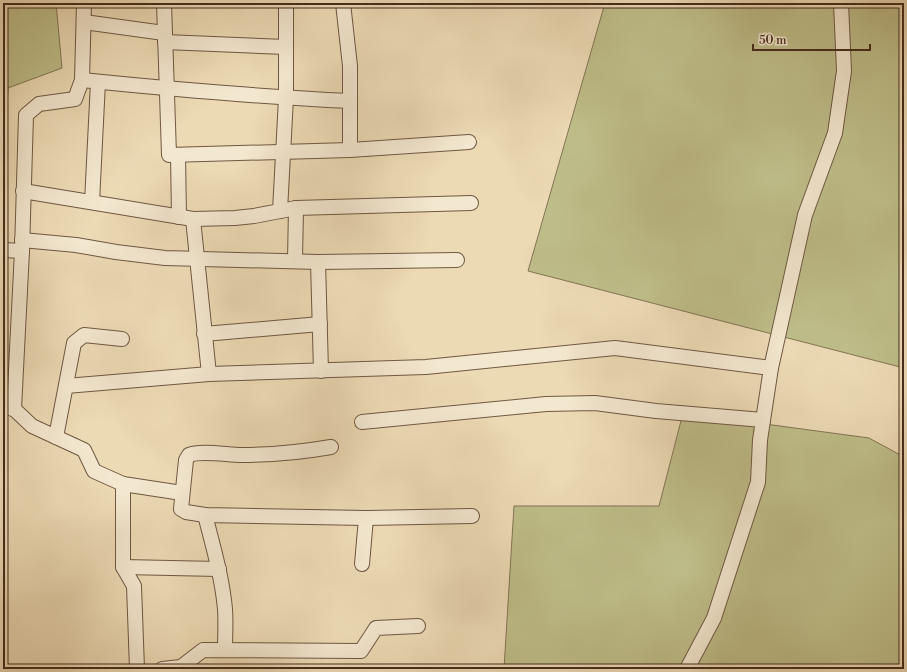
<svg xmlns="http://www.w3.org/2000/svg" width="907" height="672" viewBox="0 0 907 672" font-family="'Libre Bodoni',serif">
<rect width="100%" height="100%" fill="#ecdab5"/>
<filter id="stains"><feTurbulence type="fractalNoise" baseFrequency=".005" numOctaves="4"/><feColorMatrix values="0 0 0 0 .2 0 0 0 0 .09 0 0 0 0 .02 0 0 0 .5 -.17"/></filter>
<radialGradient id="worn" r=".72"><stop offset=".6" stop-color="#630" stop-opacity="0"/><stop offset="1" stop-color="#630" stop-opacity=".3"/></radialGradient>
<g fill="#bebd89" stroke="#827452">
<path d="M3,3H56L62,68L8,88L3,157Z"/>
<path d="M605,3H904V368L528,271Z"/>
<path d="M683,413L869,438L904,457V669H504L514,506H659Z"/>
</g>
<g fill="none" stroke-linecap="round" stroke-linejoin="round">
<g stroke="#6f5842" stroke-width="16">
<g id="minor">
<path d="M164,3L169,155L350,150L469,142"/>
<path d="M343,3L350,66V150"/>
<path d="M84,22L164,33"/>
<path d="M165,42L286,47"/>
<path d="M82,80C171,89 260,97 350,101"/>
<path d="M178,155L179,217"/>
<path d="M23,191L193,219L235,218L254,216L296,208L471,203"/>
<path d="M92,202L98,82"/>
<path d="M280,211L286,98V3"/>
<path d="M193,219L209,374"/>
<path d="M22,240L76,245L116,252L165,258L318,262L457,260"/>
<path d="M3,250L22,251"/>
<path d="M295,261L296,208"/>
<path d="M318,262L321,371"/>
<path d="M204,334L320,324"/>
<path d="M66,386L209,374L426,367L615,348L771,368"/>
<path d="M3,407L14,409L22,251L26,115L39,104L75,99L82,80L84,3"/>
<path d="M14,409L32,426L84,450L94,471L123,484V567L134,586L137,669"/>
<path d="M362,422L546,404L595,403L656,411L763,420"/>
<path d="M56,437L74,343L84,335L122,339"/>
<path d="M331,447C302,452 271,455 242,455C228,455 201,450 189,455L186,460L181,509L186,512L205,515L366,518L472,516"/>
<path d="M123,484L182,493"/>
<path d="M205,515C213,546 222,577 225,609C226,623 225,636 225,650"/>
<path d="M362,564L366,518"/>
<path d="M123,567L219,569"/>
<path d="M162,669L181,667L203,650L361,651L376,628L418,626"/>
<path d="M687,669L714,618L758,482L760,440L771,368L805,215L835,133L844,71L841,3"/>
</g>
</g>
<use href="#minor" stroke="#f3e7cf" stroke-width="14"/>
</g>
<rect width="907" height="672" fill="none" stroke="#ecdab5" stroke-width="16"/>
<rect x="4" y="4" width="899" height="664" fill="none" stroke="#452c1c" stroke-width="2"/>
<rect x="8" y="8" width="891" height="656" fill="none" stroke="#452c1c"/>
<path d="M753 44v6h117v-6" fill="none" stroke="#452c1c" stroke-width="2"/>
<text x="759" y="44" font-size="12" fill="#452c1c" stroke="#f3e7cf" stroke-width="3" paint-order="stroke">50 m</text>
<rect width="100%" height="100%" filter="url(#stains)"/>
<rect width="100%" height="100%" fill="url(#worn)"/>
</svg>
